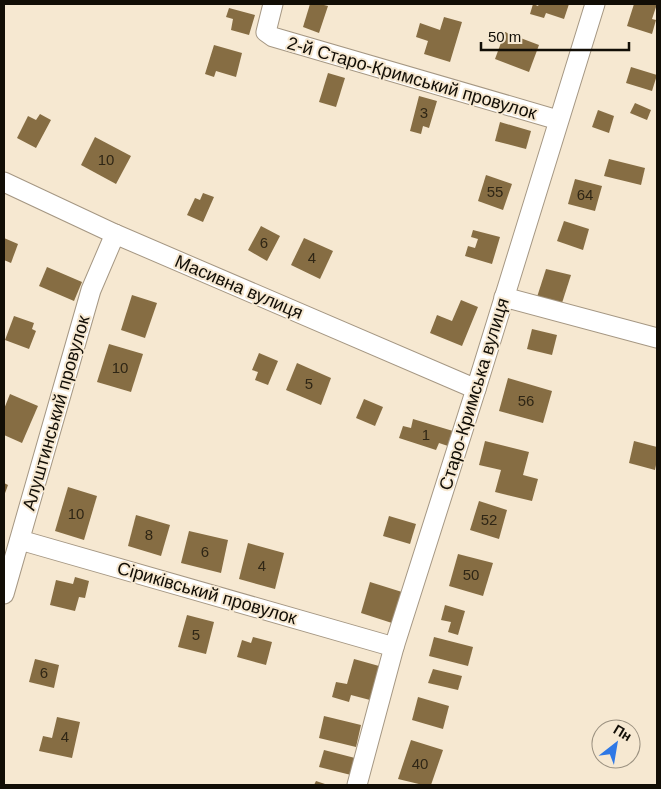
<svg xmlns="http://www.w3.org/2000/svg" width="661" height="789" viewBox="0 0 661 789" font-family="Arial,sans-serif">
<rect width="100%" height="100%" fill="#f6e8d1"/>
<g fill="#866d43">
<path d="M310,4H320L328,6L319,33L303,27Z"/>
<path d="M533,4L538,6L539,4H569L564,19L546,13L544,18L530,14Z"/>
<path d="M634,4H657L652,19L656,20L652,34L627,26Z"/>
<path d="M229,8L255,15L249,35L231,30L233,19L226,17Z"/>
<path d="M444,17L462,22L450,62L424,54L428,41L416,37L420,23L440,30Z"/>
<path d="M505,32L539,45L529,72L495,59Z"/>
<path d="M214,45L242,53L236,77L216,71L214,77L205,74Z"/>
<path d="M631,67L657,75L652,91L626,83Z"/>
<path d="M328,73L345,78L336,107L319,102Z"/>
<path d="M419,96L437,101L429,128L423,126L421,134L410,131Z"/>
<path d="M635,103L651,110L647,120L630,113Z"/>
<path d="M598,110L614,116L609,133L592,127Z"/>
<path d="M40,114L51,120L36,148L17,138L28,116L36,120Z"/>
<path d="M500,122L531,131L526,149L495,141Z"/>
<path d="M95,137L131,156L116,184L81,165Z"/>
<path d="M609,159L645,168L641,185L604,176Z"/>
<path d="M486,175L512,184L503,210L478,201Z"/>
<path d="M575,179L602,186L595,211L568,204Z"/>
<path d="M203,193L214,197L203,222L187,215L195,198L200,200Z"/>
<path d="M564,221L589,229L583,250L557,241Z"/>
<path d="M261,226L280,236L267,261L248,250Z"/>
<path d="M473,230L500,237L492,264L465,256L468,246L475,248L478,239L471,237Z"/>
<path d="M4,238L18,244L11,263L4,260Z"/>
<path d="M304,238L333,251L320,279L291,265Z"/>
<path d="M47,267L82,282L74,301L39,286Z"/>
<path d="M546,269L571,275L562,303L537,297Z"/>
<path d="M132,295L157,303L145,338L121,330Z"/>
<path d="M461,300L478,307L462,346L430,333L437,315L452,321Z"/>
<path d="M14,316L34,323L32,329L36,331L29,349L5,340Z"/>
<path d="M532,329L557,335L552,355L527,349Z"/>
<path d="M109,344L143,354L131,392L97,382Z"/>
<path d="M259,353L278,361L268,385L255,380L258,372L252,370Z"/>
<path d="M297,363L331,378L321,405L286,390Z"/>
<path d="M508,378L552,391L543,423L499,411Z"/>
<path d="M10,394L38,406L22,443L4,435V409Z"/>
<path d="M364,399L383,407L375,426L356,418Z"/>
<path d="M413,419L453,431L448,446L439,443L436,450L399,438L403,426L411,428Z"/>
<path d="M485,441L529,452L523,475L538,479L532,501L495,492L501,470L479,465Z"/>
<path d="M634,441L657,447V460L655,470L629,463Z"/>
<path d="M4,483L8,485L4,496Z"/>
<path d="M68,487L97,496L84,540L55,531Z"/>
<path d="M479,501L507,510L499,539L470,530Z"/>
<path d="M136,515L170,525L161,556L128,546Z"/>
<path d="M389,516L416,524L410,544L383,536Z"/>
<path d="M189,531L228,540L221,573L181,563Z"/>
<path d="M248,543L284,553L275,589L239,579Z"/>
<path d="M458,554L493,563L483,596L449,586Z"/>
<path d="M75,577L89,581L85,598L79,597L75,611L50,605L56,580L73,584Z"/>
<path d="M370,582L402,592L392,623L361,613Z"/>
<path d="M445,605L465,611L458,635L448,632L451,622L441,620Z"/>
<path d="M187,615L214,622L206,654L178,647Z"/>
<path d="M253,637L272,642L266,665L237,657L242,640L251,643Z"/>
<path d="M434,637L473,647L468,666L429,656Z"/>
<path d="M35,659L59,665L54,688L29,682Z"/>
<path d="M354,659L379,666L370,700L351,695L349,702L332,697L336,682L347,684Z"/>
<path d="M433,669L462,676L458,690L428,683Z"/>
<path d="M418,697L449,706L443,729L412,720Z"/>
<path d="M324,716L361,725L356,747L319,738Z"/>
<path d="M57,717L80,722L72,758L39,751L43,736L52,738Z"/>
<path d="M411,740L443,750L431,785H423L398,779Z"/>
<path d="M324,750L355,758L351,775L319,767Z"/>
<path d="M316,781L328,785H314Z"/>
</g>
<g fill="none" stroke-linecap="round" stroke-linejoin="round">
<g stroke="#a59783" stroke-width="21">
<g id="street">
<path d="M273,4L266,32L273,37L558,120"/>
<path d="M4,182L115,234L476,389"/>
<path d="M504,297L657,338"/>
<path d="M20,540L394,647"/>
<path d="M4,594L91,290L115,234"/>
<path d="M357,785L394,647L476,389L595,4"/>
</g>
</g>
<use href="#street" stroke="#fff" stroke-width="19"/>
</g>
<g text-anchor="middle" stroke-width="4" stroke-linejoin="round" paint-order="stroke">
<g font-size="15" fill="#2f2615">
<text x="424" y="118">3</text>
<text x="106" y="165">10</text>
<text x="495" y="197">55</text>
<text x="585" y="200">64</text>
<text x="264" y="248">6</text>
<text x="312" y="263">4</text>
<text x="120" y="373">10</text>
<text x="309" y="389">5</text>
<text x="526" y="406">56</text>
<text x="426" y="440">1</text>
<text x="76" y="519">10</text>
<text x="489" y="525">52</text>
<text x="149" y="540">8</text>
<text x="205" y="557">6</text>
<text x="262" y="571">4</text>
<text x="471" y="580">50</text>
<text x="196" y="640">5</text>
<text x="44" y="678">6</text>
<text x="65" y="742">4</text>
<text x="420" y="769">40</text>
</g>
<g font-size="18" fill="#120e06" stroke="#f6e8d1">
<text transform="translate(412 78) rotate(16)" y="6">2-й Старо-Кримський провулок</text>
<text transform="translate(239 287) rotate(23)" y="6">Масивна вулиця</text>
<text transform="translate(474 394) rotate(-73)" y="6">Старо-Кримська вулиця</text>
<text transform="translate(56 413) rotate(-74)" y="6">Алуштинський провулок</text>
<text transform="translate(207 593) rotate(16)" y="6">Сіриківський провулок</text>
</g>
</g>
<rect width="661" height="789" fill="none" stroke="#120e06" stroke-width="10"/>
<g transform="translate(616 744) rotate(31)"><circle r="24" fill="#f6e8d1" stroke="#9b9180"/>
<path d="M0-4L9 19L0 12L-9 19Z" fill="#2f78e5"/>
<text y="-8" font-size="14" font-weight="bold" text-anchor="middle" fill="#120e06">Пн</text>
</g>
<path d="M481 42v8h148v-8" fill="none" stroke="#120e06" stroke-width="2.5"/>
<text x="488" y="42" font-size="15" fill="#120e06" stroke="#f6e8d1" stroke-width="4" paint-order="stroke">50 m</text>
</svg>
